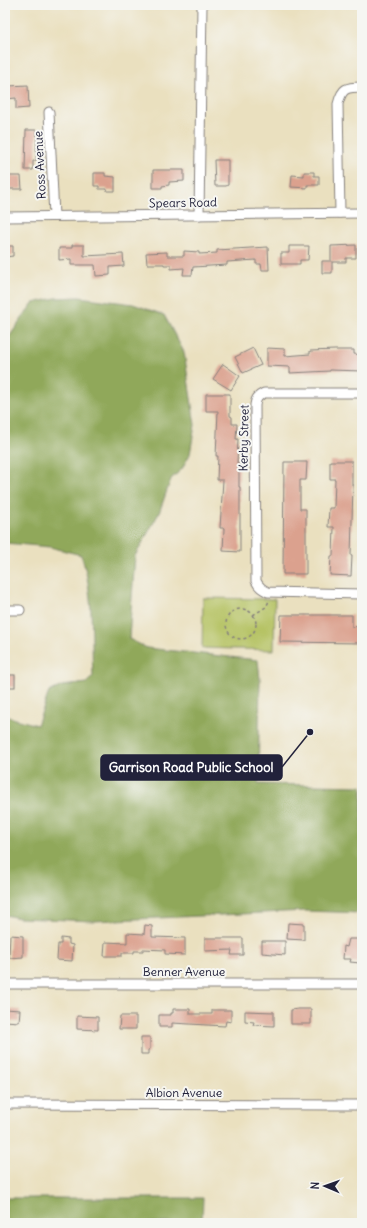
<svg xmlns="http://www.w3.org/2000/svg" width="367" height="1228" viewBox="0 0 367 1228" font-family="Delius,sans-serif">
<rect width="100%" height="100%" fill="#f6f6f2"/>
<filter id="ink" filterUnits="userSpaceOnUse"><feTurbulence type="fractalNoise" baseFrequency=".025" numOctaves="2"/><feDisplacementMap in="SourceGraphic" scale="8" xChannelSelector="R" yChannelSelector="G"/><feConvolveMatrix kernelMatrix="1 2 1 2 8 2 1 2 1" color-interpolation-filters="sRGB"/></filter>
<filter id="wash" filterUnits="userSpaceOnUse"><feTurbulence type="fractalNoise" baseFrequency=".012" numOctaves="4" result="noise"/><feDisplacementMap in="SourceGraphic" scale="16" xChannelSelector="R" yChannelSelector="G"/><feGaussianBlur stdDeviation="0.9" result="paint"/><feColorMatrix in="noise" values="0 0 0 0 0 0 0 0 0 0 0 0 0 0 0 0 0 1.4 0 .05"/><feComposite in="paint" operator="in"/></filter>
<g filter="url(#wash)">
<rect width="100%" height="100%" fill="#eae0bf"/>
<path fill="#b5c264" stroke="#6c7250" d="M203,598L275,599L274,650L202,648Z"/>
<g fill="#90a85a" stroke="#59654a">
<path d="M79,297L133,304L164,315L184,352L195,425L190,454L182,469L171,479L159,513L135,556L129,639L147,648L258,660L260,679L258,784L362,786V913L305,911L94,921L19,918L5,915V716L37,725L49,692L62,686L87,683L93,676C91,638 94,590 81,555L50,547L5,543V338L9,337L33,303L56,298Z"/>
<path d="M5,1198H203L202,1223H5Z"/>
</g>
<g id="blocks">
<g fill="#dba18e">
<path d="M28,85L29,108L16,109V98L6,99L5,90H9V86Z"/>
<path d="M26,130H37L36,161H33V170H25Z"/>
<path d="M214,160H228V185L226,186H215Z"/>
<path d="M153,170H184V181L169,182V185L162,186V188H153Z"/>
<path d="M304,172H314V176H319V185H307V188L291,187L292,175L304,176Z"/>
<path d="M94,173H105V176L115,177V191H107V189H99V186H94Z"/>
<path d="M5,176H21L22,189H5Z"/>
<path d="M72,245H84V256L123,254L124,266L110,267V275L96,276L95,265H71V259L59,260V248H72Z"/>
<path d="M356,245V258H346V262H332V273H322V261H331V246Z"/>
<path d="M5,246H13V256L5,257Z"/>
<path d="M289,246H309L308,260H300V264H281V253H289Z"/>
<path d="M268,247L269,270H262L261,264H256V260L227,262V265L193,267L192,275H183L184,268L171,269V265H164V264H147L146,253L167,252V256H184V251L199,252V254L217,253V250Z"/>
<path d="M253,348L261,365L243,373L235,357Z"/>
<path d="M267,348L285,349V356L310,354V351L335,350H354V354L362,355V371L330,370V371L290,373V367L267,366Z"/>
<path d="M223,364L240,376L231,390L213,379Z"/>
<path d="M206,394H230V416L232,417V424H237L236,439H238L237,463H239V487H240V552L223,551L224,528H220L223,480H217L218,456H216L218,411H206Z"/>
<path d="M330,461H352V485H353L351,556H352L351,576L330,575L331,556H333L334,527H328L329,508H334L335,479H330Z"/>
<path d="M284,462H307L306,480H300V509H306V574H283Z"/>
<path d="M281,615H352V627L362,626V643L280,642Z"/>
<rect x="5" y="675" width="10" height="12"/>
<path d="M288,923L304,924V940L287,939Z"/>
<path d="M145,925L152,926V937L185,938V955L165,954V950L143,949V951H134V953H122V956H104L105,942L127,943V933L144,934Z"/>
<path d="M10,935L23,936V957L9,958Z"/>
<path d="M61,938L69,939V944L73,945L72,961L57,960L58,944H61Z"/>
<path d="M205,938H243V955H231L232,950L205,951Z"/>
<path d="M349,939H361L360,963L350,962L351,959H343L344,946L347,947Z"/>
<path d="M262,941H285V955L262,953Z"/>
<path d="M5,1009L20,1010L19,1022L5,1021Z"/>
<path d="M173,1009H190V1014H212V1010H231V1022L226,1021L225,1026L172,1023V1027H159V1015H171V1013H173Z"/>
<path d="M298,1009H311V1024H291V1010Z"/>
<path d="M245,1011L274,1012V1026L253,1025L254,1022L245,1021Z"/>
<path d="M77,1016L98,1017V1030L77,1029Z"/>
<path d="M120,1016H136V1029H119Z"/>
<path d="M141,1037H150V1049L148,1050V1054H141Z"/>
</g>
</g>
</g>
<g filter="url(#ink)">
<use href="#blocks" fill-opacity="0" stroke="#86817d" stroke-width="1"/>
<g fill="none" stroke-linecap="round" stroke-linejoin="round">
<g stroke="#86817d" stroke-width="11">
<g id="street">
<path d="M49,112L54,216"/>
<path d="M340,213L338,104C342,88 346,87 362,87"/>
<path d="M199,215L202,5"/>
<path d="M5,217L362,213"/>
<path d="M362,393H264C258,396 256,398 255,405L256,581C259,587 262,589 268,592L362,594"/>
<path d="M5,610H20"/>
<path d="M5,984H362"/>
<path d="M5,1104L362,1105"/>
</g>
</g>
<g stroke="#86817d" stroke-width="1.5" stroke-dasharray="3 3" stroke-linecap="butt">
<circle cx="241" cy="624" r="15"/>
<path d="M253,615L266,607L269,601"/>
</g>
<use href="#street" stroke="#fff" stroke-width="9"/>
</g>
</g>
<g text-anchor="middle" stroke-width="4" stroke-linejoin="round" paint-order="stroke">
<g font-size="12" fill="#22223b" stroke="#f6f6f2">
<text transform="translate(40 165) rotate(-93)" y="4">Ross Avenue</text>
<text transform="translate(183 203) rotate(-1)" y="4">Spears Road</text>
<text transform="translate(244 438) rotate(-89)" y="4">Kerby Street</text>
<text x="184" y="976">Benner Avenue</text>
<text x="184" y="1097">Albion Avenue</text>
</g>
</g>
<path fill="none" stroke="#22223b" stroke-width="1.5" d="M310 732L282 767"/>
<circle fill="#22223b" stroke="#f6f6f2" stroke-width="1.5" cx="310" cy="732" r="4"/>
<rect fill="#22223b" stroke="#22223b" stroke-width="1.5" x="101" y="755" width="181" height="25" rx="4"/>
<g font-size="13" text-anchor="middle" font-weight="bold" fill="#fff">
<text x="191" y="772">Garrison Road Public School</text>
</g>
<rect width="367" height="1228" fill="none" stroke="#f6f6f2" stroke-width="20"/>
<g transform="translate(325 1186) rotate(272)" stroke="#f6f6f2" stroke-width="3" paint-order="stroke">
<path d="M0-3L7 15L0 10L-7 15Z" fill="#22223b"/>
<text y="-6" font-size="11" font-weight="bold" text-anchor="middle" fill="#22223b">N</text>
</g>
</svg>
